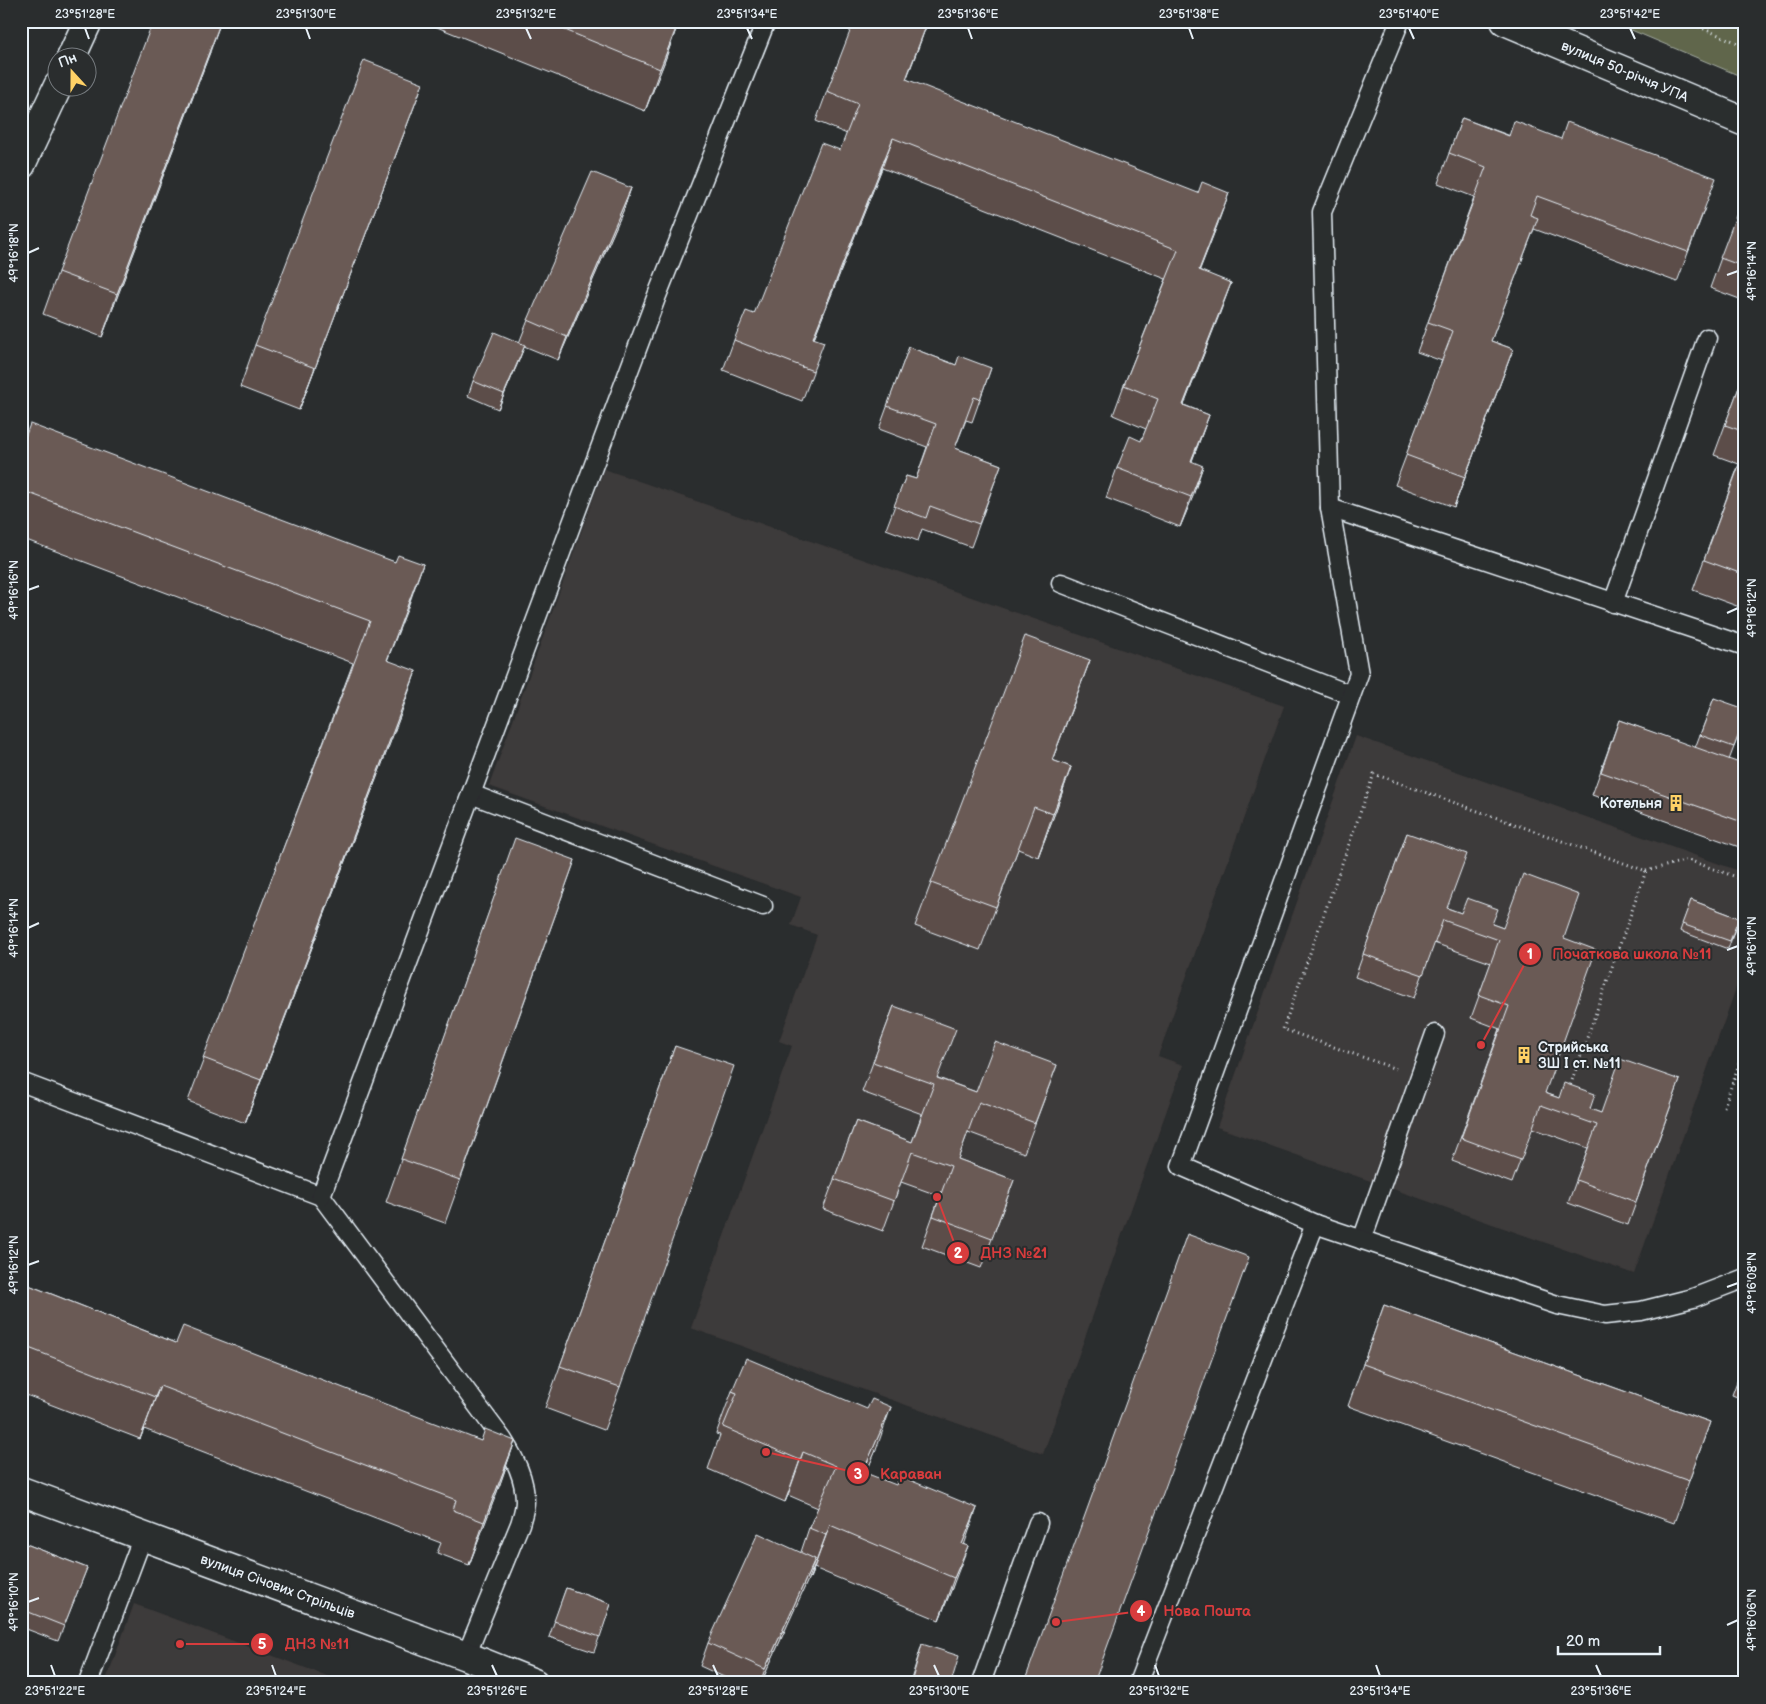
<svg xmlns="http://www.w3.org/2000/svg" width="1766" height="1704" viewBox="0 0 1766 1704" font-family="'Balsamiq Sans',sans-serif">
<rect width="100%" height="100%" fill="#2a2d2e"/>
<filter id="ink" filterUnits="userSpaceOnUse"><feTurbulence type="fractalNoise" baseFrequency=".02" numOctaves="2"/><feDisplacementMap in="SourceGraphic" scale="10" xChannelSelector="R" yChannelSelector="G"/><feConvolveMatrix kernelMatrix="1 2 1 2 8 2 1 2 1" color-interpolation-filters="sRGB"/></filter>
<g filter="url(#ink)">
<g fill="#3e3a3a">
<path d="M604,469L1284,706L1158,1056L1183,1065L1043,1454L691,1328L792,1046L779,1041L817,935L791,925L801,897L489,786Z"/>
<path d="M1356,736L1745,873V963L1634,1274L1217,1127Z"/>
<path d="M134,1604L346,1683H105Z"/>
</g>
<path fill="#60664c" stroke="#a4aca2" d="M1610,21H1745V78Z"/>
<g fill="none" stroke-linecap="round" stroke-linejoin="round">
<g stroke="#e8f1f8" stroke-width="21">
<g id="lane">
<path d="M1400,21L1322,212L1330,508L1745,646"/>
<path d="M1061,583L1351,695"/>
<path d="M1613,603L1707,338"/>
<path d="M471,794L763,906"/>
<path d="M21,1082L321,1196L503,1440C515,1459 525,1478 525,1501C525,1509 522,1517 520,1524L466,1656"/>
<path d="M321,1196L656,298L766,21"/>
<path d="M1315,1224L1181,1166L1359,674L1330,508"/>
<path d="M1362,1240L1435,1034"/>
<path d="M88,1683L143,1536"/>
<path d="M981,1683L1038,1523"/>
<path d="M1138,1683L1315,1224L1557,1305L1605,1315L1641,1311L1693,1298L1745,1278"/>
</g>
</g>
<g stroke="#e8f1f8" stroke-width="31">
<g id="street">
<path d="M1505,21L1745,122"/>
<path d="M71,58L88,21"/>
<path d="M21,165L58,86"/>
</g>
</g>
<g stroke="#e8f1f8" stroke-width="31">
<path id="secondary" d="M21,1491L466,1656L534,1683"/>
</g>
<g stroke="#e8f1f8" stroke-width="3" stroke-dasharray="1 4" stroke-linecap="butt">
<path d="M1685,21L1745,46"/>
<path d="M1646,871L1688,860L1745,880"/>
<path d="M1396,1069L1283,1029L1374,774L1646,871L1570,1086"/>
<path d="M1724,1107L1745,1047"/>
</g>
<use href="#lane" stroke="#2a2d2e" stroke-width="18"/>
<use href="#street" stroke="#2a2d2e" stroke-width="28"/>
<use href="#secondary" stroke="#2a2d2e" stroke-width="28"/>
</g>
<g fill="#5c4d49" stroke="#e8f1f8">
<path d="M422,21H679L664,63L645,111Z"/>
<path d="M928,21L906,79L1218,223L1199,271L1231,283L1184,405L1209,415L1192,461L1193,496L1180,527L1106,498L1117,468L1141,441L1146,429L1113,415L1124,385L1166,279L882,168L814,338L813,372L802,401L723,370L734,340L754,314L840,150L847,134L816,121L827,91Z"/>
<path d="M210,52L102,337L43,314L58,272Z"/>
<path d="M1462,118L1705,208L1677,282L1534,229L1491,341L1513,349L1454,507L1395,485L1442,361L1417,352L1474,197L1438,183Z"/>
<path d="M407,125L299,410L240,387L255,345Z"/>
<path d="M631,188L623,211L558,360L524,346L519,360L498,409L468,396L473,381L519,343L528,320Z"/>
<path d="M1745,192V301L1710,288Z"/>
<path d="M909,347L956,365L991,368L972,422L966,420L955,448L1001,465L971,547L922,529L918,541L886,529L906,476L916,479L927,447L879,429Z"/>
<path d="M1745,371V609L1693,590L1739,464L1714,455Z"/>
<path d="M21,448L395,562L423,564L387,660L401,714L245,1123L188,1101L353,663L21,538Z"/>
<path d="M1714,698L1745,718L1729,760L1745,787V849L1592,795L1619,720L1695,748Z"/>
<path d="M1074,703L1052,760L1071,767L1056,810L1038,857L1018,849L980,950L915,926L931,883Z"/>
<path d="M1407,833L1447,908L1503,928L1564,938L1545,1093L1601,1113L1680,1080L1628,1225L1568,1203L1588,1148L1532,1128L1512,1183L1452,1161L1500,1029L1471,1018L1491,963L1434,943L1414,998L1355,977Z"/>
<path d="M575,860L445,1223L386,1202L500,881Z"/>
<path d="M1691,900L1739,918L1728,949L1680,931Z"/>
<path d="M894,1006L938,1078L976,1092L1057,1065L1024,1153L968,1132L958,1159L1014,1180L981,1268L922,1246L940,1196L901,1182L883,1231L823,1209L856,1121L912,1142L922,1114L862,1092Z"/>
<path d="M675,1046L620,1387L604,1430L545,1408Z"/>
<path d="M21,1282L176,1343L481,1441H515L500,1484L469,1565L437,1553L441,1543L144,1429L140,1439L21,1393Z"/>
<path d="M1384,1305L1710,1422L1674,1523L1348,1406Z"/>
<path d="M1745,1360V1400L1732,1395Z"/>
<path d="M732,1391L876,1450L866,1473L964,1544L952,1588L939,1620L814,1568L810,1578L809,1577L761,1683H737L700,1666L708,1643L801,1552L809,1528L818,1508L788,1495L785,1502L708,1469L720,1435L716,1434Z"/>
<path d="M21,1542L87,1568L58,1641L21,1627Z"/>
<path d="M566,1588L611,1604L594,1652L549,1637Z"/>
<path d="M922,1644L951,1683H910Z"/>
</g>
<g fill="#4b3f3c" stroke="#e8f1f8">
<path d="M221,21L210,52L102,337L117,294Z"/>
<path d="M679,21L664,63L645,111L660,69Z"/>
<path d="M928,21L919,46L895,109L906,79Z"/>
<path d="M423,83L407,125L299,410L315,368Z"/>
<path d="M893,138L882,168L802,368L813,338Z"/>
<path d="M631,188L623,211L558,360L567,337Z"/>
<path d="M1229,193L1218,223L1188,300L1199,270Z"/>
<path d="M1231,283L1220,313L1172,435L1183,405Z"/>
<path d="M525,345L519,360L498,409L504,394Z"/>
<path d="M1513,349L1502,379L1454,507L1465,477Z"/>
<path d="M1209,415L1198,445L1180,491L1191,461Z"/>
<path d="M1203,466L1193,496L1180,527L1191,497Z"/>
<path d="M423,564L408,607L371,702L387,660Z"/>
<path d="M1090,660L1074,703L1036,802L1052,760Z"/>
<path d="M416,671L401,714L245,1123L261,1080Z"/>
<path d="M1071,767L1056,810L1038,857L1053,814Z"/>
<path d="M160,1386L144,1429L140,1439Z"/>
<path d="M891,1407L876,1450L848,1514L863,1472Z"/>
<path d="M515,1441L500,1484L469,1565L484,1522Z"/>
<path d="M803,1452L788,1495L785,1502L800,1460Z"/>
<path d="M977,1508L962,1551V1544Z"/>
<path d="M830,1525L814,1568L810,1578L826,1535Z"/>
<path d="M968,1546L952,1588L939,1620L954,1578Z"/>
<path d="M815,1559L807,1582L761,1683H760L765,1669Z"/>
</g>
<g fill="#6b5a55" stroke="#e8f1f8">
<path d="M153,21H221L117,294L58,272Z"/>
<path d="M543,21H679L660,69Z"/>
<path d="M854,21H928L906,79L1198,193L1202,182L1229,193L1199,270L1231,283L1183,405L1209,415L1191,461L1203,466L1191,497L1117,468L1130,436L1141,441L1158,399L1124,385L1178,250L893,138L813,338L824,342L813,371L734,340L746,311L754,314L821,143L840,150L858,104L827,91Z"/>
<path d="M364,60L423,83L315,368L255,345Z"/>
<path d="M1462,118L1509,136L1514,121L1561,139L1567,122L1716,178L1688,252L1537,196L1530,215L1538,218L1491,341L1513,349L1465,477L1406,455L1453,331L1428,322L1486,167L1449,153Z"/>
<path d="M592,172L631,188L567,337L528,320Z"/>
<path d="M1745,192V267L1720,258Z"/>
<path d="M494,332L525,345L504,394L473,381Z"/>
<path d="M909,347L956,365L959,356L991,368L980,399L974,397L955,448L1001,465L979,524L930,506L926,518L894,506L906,476L916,479L936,424L887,406Z"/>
<path d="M1745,371V432L1725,425Z"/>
<path d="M30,424L395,562L398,555L423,564L387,660L416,671L261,1080L203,1058L370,621L21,490V448Z"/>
<path d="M1745,449V575L1704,560Z"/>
<path d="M1025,636L1090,660L1052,760L1071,767L1053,814L1034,807L996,907L931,883Z"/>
<path d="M1714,698L1745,709V718L1734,747L1700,735Z"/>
<path d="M1619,720L1745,765V823L1601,772Z"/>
<path d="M1407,833L1467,854L1447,908L1461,913L1467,898L1498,909L1492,924L1503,928L1523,874L1579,895L1564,938L1596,950L1545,1093L1559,1098L1564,1083L1595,1094L1590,1109L1601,1113L1620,1059L1680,1080L1636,1202L1576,1180L1597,1125L1541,1105L1521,1160L1461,1138L1509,1006L1479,995L1499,940L1443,920L1423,975L1363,954Z"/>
<path d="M515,838L575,860L460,1180L401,1159Z"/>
<path d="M1691,900L1739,918L1730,941L1682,924Z"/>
<path d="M894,1006L956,1029L937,1078L976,1092L995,1042L1057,1065L1035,1123L979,1102L958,1159L1014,1180L992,1238L933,1216L951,1166L912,1152L894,1201L834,1179L856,1121L912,1142L934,1084L873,1062Z"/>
<path d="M675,1046L734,1066L620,1387L560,1366Z"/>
<path d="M1187,1234L1249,1257L1094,1683H1024Z"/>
<path d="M21,1282L176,1343L183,1326L481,1441L485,1429L515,1441L484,1522L453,1510L456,1500L160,1386L155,1397L21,1345Z"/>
<path d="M1384,1305L1710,1422L1689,1481L1363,1364Z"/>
<path d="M746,1358L867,1409L872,1399L891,1407L863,1472L896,1485L900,1476L977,1508L962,1544L968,1546L954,1578L830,1525L826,1535L809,1528L836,1466L803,1452L800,1460L723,1427L737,1393L732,1391Z"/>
<path d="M758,1533L815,1559L765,1669L708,1643Z"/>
<path d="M21,1542L87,1568L64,1626L21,1609Z"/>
<path d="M566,1588L611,1604L600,1637L554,1621Z"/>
<path d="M922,1644L959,1656L951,1683H911Z"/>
</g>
</g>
<path fill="none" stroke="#e8f1f8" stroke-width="2" d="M85,28L89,39M306,28L310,39M526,28L531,39M747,28L752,39M968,28L972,39M1189,28L1193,39M1409,28L1414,39M1630,28L1635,39M28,253L39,248M1727,275L1738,271M28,590L39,586M1727,613L1738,608M28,928L39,923M1727,950L1738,946M28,1265L39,1261M1727,1287L1738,1283M28,1602L39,1598M1727,1625L1738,1620M51,1665L55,1676M272,1665L276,1676M492,1665L497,1676M713,1665L718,1676M934,1665L939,1676M1155,1665L1159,1676M1376,1665L1380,1676M1596,1665L1601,1676"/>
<defs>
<g id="building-bare" transform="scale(1.35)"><path d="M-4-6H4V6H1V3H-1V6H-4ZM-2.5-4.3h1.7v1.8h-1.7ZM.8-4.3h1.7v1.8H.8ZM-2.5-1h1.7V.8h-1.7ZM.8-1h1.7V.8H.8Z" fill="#ffd166" stroke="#2a2d2e" stroke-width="2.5" paint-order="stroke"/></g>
</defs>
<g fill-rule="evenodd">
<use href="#building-bare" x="1676" y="803"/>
<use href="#building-bare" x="1524" y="1055"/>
</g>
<g text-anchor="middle" stroke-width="4" stroke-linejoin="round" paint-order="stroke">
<g font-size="14" fill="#e8f1f8" stroke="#2a2d2e">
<text transform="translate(1625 71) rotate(23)" y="5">вулиця 50-річчя УПА</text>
<text transform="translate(278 1586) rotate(20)" y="5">вулиця Січових Стрільців</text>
</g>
<g font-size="14" font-weight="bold" fill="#e8f1f8" stroke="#2a2d2e" text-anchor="end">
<text x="1662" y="808">Котельня</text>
<text x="1538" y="1052" text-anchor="start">Стрийська<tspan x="1538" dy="16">ЗШ I ст. №11</tspan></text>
</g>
</g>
<path fill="none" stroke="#d83c3d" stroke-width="2" d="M1481 1045L1530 954M937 1197L958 1253M766 1452L858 1473M1056 1622L1141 1611M180 1644L262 1644"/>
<g fill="#d83c3d" stroke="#2a2d2e" stroke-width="2">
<circle cx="1481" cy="1045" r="5"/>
<circle cx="937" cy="1197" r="5"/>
<circle cx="766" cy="1452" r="5"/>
<circle cx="1056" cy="1622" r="5"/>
<circle cx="180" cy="1644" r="5"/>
<circle cx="1530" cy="954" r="12"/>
<circle cx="958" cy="1253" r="12"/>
<circle cx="858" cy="1473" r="12"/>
<circle cx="1141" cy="1611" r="12"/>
<circle cx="262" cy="1644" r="12"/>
</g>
<g font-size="15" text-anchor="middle" font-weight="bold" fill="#fff">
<text x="1530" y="959">1</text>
<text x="958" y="1258">2</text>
<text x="858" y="1479">3</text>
<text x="1141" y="1616">4</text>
<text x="262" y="1649">5</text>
</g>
<g font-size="15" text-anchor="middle" font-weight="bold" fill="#d83c3d" stroke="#2a2d2e" stroke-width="4" stroke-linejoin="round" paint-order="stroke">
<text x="1632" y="959">Початкова школа №11</text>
<text x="1014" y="1258">ДНЗ №21</text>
<text x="911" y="1479">Караван</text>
<text x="1207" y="1616">Нова Пошта</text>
<text x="317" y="1649">ДНЗ №11</text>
</g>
<rect width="1766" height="1704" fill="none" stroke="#2a2d2e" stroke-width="55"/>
<g transform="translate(72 72) rotate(339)"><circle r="24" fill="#2a2d2e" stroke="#767b7f"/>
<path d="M0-4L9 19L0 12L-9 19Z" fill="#ffd166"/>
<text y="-8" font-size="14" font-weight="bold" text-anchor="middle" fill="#e8f1f8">Пн</text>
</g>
<path d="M1558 1646v8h102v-8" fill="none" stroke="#e8f1f8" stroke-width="2.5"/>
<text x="1566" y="1646" font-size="15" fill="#e8f1f8" stroke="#2a2d2e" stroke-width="4" paint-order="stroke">20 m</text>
<rect x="28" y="28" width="1710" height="1648" fill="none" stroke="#e8f1f8" stroke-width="2"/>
<g font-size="12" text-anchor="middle" fill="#e8f1f8">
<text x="85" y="18">23°51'28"E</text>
<text x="306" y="18">23°51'30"E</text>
<text x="526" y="18">23°51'32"E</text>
<text x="747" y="18">23°51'34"E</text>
<text x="968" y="18">23°51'36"E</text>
<text x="1189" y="18">23°51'38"E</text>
<text x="1409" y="18">23°51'40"E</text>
<text x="1630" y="18">23°51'42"E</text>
<text transform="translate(14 253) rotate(-90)" y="4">49°16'18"N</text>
<text transform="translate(1752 271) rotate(-90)" y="4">49°16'14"N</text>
<text transform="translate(14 590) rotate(-90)" y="4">49°16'16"N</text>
<text transform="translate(1752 608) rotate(-90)" y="4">49°16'12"N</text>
<text transform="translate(14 928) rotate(-90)" y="4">49°16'14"N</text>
<text transform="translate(1752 946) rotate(-90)" y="4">49°16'10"N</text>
<text transform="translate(14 1265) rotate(-90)" y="4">49°16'12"N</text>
<text transform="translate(1752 1283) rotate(-90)" y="4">49°16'08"N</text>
<text transform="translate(14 1602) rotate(-90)" y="4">49°16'10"N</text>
<text transform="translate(1752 1620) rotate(-90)" y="4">49°16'06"N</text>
<text x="55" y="1695">23°51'22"E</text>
<text x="276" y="1695">23°51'24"E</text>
<text x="497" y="1695">23°51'26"E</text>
<text x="718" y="1695">23°51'28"E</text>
<text x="939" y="1695">23°51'30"E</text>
<text x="1159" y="1695">23°51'32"E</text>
<text x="1380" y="1695">23°51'34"E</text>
<text x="1601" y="1695">23°51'36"E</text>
</g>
</svg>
